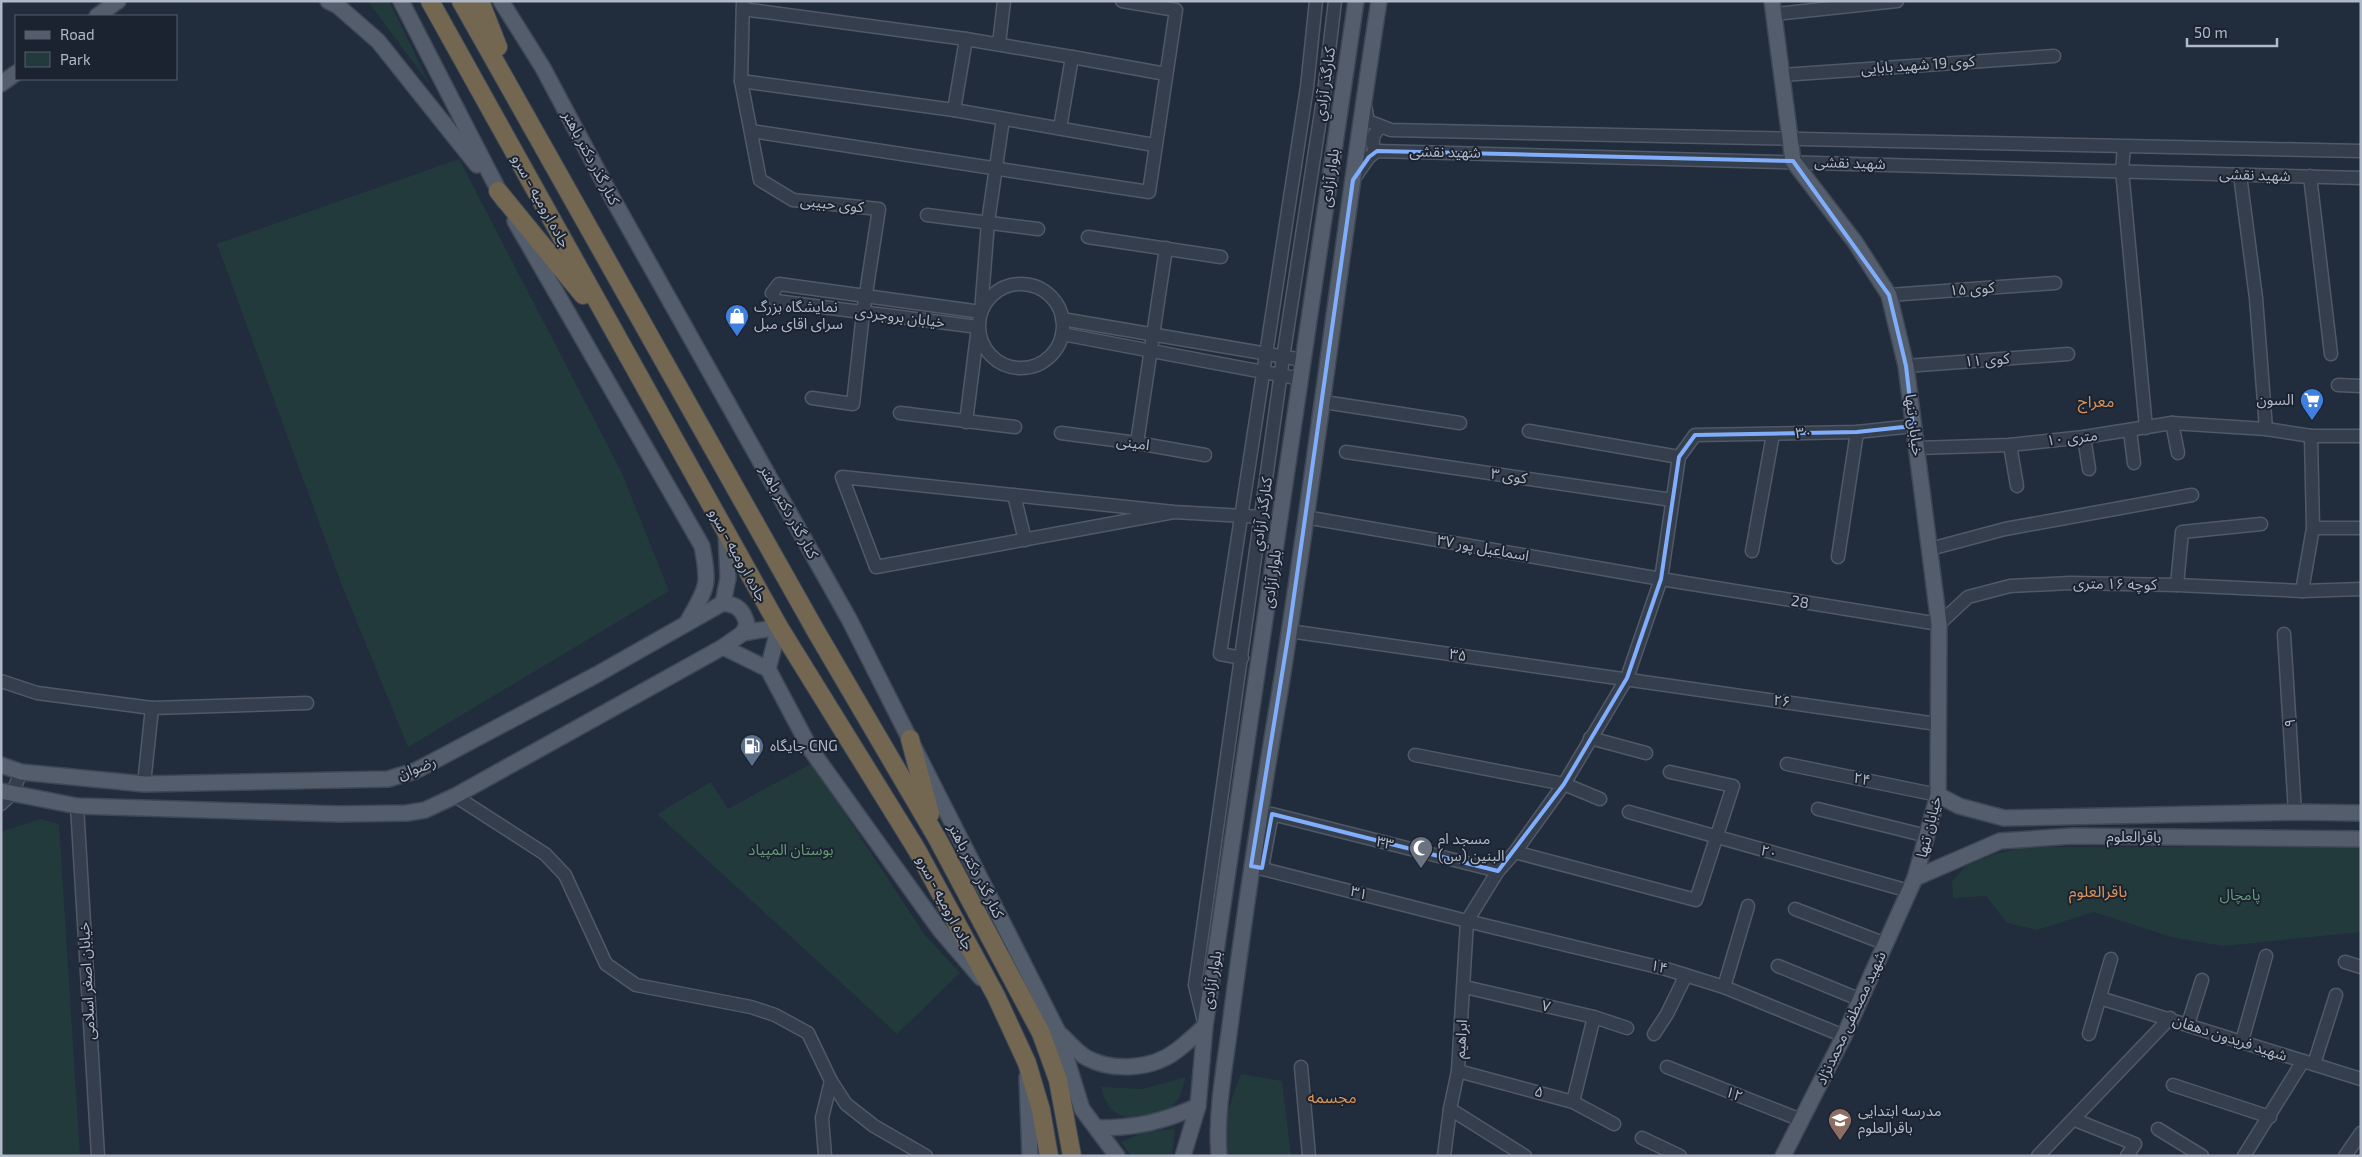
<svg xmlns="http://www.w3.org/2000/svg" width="2362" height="1157" viewBox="0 0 2362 1157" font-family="'Exo 2','Noto Sans Arabic',sans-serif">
<rect width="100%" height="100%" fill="#212c3c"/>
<g fill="#233a3d">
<path d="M366,1H389L430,85L370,4Z"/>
<path d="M459,159L621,471L669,591L408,747L343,588L217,244Z"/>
<path d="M812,763L924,934L960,973L897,1034L657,814L711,782L728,809Z"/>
<path d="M40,819L59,824L80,1156H1V832Z"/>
<path d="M2361,846V932L2223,946L2171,937L2094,912L2037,930L2007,923L1986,896L1953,898L1952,881L1966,866L1995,854L2026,847Z"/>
<path d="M1241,1074L1282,1081L1291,1156H1227C1220,1128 1231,1100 1241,1074Z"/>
<path d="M1186,1077L1179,1098L1166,1114C1148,1117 1121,1124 1109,1106C1105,1101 1103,1093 1101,1087L1143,1089Z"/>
<path d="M1175,1129L1172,1156H1131L1121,1142L1144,1132Z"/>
</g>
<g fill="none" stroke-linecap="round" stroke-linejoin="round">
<g stroke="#515967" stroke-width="15">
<g id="minor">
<path d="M743,1L741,81L760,180L793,200L879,209L863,313L853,404L812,398"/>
<path d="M743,9L966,39"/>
<path d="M1775,14L1897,1"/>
<path d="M999,44L1004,1"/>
<path d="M1072,57L1166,74"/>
<path d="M1782,75L2054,56"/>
<path d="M741,81L954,110"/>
<path d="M1365,106L1368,121L1391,130L2361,151"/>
<path d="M1060,128L1072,57L966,39L954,110L1154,145"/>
<path d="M751,131L1149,192L1176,10L1122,1"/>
<path d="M2124,147L2122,170L2146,428"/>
<path d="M1377,151L1374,149C1371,140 1373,133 1381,127"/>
<path d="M2240,175L2256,298L2266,429"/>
<path d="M2310,176L2331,354"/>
<path d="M1353,180L1369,157L1377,151L2361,178"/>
<path d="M927,215L1038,229"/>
<path d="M1088,237L1221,257"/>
<circle cx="1021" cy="326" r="42"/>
<path d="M1889,295L2055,283"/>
<path d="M1062,319L1303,360"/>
<path d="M1062,334L1301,379"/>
<path d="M1906,366L2068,354"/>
<path d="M2338,385L2361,386"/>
<path d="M1324,402L1460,423"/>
<path d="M900,413L1015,427"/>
<path d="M966,422L978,327L776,301L772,293L779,284L981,312L988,222L1003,119"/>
<path d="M2172,423L2178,453"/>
<path d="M1529,431L1679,457"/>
<path d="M2130,431L2134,463"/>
<path d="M1061,433L1137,443L1205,455"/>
<path d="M2084,437L2089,469"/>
<path d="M1137,443L1166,248"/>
<path d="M2010,445L2017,486"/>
<path d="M1917,448L2010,445L2084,437L2172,423L2266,429L2311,436H2361"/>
<path d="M1346,452L1672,500"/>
<path d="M1014,495L1025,540"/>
<path d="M1174,512L876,567L842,477L1174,512L1262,517"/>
<path d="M1305,517L1661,579L1939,624L1968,597L2010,586L2070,583L2177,585L2302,591L2361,589"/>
<path d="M2313,528H2361"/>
<path d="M1930,549L2005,529L2192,495"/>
<path d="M1752,551L1773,434"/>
<path d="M1838,557L1857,432"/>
<path d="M2177,585L2182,532L2261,524"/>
<path d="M2302,591L2313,528L2311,436"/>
<path d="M1289,631L1937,724"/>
<path d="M2284,634L2295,812"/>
<path d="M1242,658L1220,654L1307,87L1316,1"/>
<path d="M1,681L37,693L152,708L307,703"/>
<path d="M1590,738L1646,753"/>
<path d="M1415,755L1564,784L1600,799"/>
<path d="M1787,764L1938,795"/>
<path d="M144,784L152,708"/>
<path d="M455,796L545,854L565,875L606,964L636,985L751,1007L775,1015L808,1033L831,1081L846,1104L874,1126L926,1156"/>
<path d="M1,804L12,794L21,772"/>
<path d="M77,806L98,1156"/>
<path d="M1818,809L1927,836"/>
<path d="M1629,812L1909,891"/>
<path d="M1515,852L1696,900L1733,786L1670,772"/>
<path d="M1251,866L1467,921L1666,969L1724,987L1844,1036"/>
<path d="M1262,868L1272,814L1498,871"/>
<path d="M1795,909L1886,944"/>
<path d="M1467,921L1498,871L1515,852L1564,784L1627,678L1661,579L1679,457L1695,435L1857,432L1913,426"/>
<path d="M2345,962L2361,967"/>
<path d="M1778,966L1861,1000"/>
<path d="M1465,987L1594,1017L1627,1028"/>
<path d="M1724,987L1748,906"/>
<path d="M2100,998L2361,1079"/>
<path d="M1204,1022L1195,985L1283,358L1324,93L1335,1"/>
<path d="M2188,1024L2202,980"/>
<path d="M1654,1034L1667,1014L1686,975"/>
<path d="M2089,1034L2111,959"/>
<path d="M2242,1041L2266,956"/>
<path d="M2314,1064L2336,995"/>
<path d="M1301,1067L1309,1156"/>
<path d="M1667,1067L1801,1120"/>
<path d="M1458,1071L1573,1102L1614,1124"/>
<path d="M2173,1085L2270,1117"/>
<path d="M1573,1102L1594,1017"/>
<path d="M1450,1109L1525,1156"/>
<path d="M2075,1120L2135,1144L2127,1156"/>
<path d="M2158,1129L2202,1156"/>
<path d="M1642,1138L1680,1156"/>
<path d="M825,1156L822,1118L831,1081"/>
<path d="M1444,1156L1450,1109L1458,1071L1467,921"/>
<path d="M2038,1156L2170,1018"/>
<path d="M2244,1156L2303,1061"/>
<path d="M2345,1156L2361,1133"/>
</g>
</g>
<g stroke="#3f4755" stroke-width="18">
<g id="major">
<path d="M328,1L338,6L378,41L477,165"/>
<path d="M401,1L504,201"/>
<path d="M501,1L543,68L610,194L849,619L1058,1032L1082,1109L1117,1156"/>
<path d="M1772,1L1793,161L1855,242L1889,295L1906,366L1939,624L1938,795L1915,878L1844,1036L1783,1156"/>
<path d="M97,16L118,1"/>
<path d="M1,84L16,73"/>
<path d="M515,221L702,546C710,586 707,587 688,621"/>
<path d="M723,603C738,605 743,610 747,624L743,633"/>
<path d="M723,647L768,669L811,750L940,930L981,978"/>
<path d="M1,765L21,772L144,784L388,779L415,771L596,675L723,603L728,578L726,533"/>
<path d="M1,791L77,806L340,814L407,813L425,810L455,796L723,647L743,633L779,627L768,669"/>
<path d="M1938,795L1959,806L2004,818L2295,812L2361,813"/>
<path d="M1915,878L2000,841L2073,836L2361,839"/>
<path d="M1058,1032C1067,1040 1077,1053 1087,1058C1113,1072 1153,1069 1176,1051C1186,1044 1196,1034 1205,1026"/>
<path d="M1027,1077L1030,1156"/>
<path d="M1097,1128C1136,1128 1162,1122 1198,1106"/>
<path d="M1183,1156L1198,1106L1205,1026L1356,1"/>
<path d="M1219,1156C1215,1111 1227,1055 1232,1010C1246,903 1262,797 1280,691C1317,462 1343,231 1379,1"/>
</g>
</g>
<g stroke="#3e4654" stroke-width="20">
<g id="highway">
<path d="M430,1L779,627L917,850L996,996L1027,1063L1041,1110L1049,1156"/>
<path d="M461,1L817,633L937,838L1041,1033L1058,1080L1072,1156"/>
<path d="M480,1L498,47"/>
<path d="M498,191L583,295"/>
<path d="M910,739L930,814"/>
</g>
</g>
<use href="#minor" stroke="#353e4c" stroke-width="12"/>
<use href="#major" stroke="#535d6c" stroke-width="15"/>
<use href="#highway" stroke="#736752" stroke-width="18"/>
</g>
<path fill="none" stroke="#81aefc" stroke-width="4" stroke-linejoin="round" d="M1377,151L1793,161L1889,295L1906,366L1913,426L1857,432L1695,435L1679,457L1661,579L1627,678L1564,784L1498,871L1272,814L1262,868L1251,866L1289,631L1353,180L1369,157Z"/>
<defs>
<g id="shop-pin" transform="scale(1.25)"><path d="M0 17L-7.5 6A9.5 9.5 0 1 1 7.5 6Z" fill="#3f7fe0" stroke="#1b2331"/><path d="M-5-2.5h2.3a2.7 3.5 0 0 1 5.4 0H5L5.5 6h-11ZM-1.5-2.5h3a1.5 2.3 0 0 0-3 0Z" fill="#fff"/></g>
<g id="supermarket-pin" transform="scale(1.25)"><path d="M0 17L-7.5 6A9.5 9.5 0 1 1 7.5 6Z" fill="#3f7fe0" stroke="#1b2331"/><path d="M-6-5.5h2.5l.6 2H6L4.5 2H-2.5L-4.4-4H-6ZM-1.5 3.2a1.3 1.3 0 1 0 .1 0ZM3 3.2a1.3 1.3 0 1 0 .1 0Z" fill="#fff"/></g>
<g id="fuel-pin" transform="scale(1.25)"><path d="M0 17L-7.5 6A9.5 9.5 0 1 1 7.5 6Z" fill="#5c6f8a" stroke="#1b2331"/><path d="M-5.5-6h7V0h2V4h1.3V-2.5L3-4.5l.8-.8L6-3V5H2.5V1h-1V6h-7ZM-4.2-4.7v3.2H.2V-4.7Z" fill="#fff"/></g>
<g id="mosque-pin" transform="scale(1.25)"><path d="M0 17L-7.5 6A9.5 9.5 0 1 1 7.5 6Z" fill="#6b7280" stroke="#1b2331"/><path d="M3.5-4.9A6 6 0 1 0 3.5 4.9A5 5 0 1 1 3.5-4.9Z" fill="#fff"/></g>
<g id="school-pin" transform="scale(1.25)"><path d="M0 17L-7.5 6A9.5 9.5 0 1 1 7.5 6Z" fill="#8d6e63" stroke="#1b2331"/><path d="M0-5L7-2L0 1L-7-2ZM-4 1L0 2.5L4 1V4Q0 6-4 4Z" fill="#fff"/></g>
</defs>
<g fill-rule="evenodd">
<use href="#shop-pin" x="737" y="316"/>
<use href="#supermarket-pin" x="2312" y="400"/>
<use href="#fuel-pin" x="752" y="746"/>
<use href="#mosque-pin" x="1421" y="848"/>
<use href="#school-pin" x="1840" y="1120"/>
</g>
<g text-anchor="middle" stroke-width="4" stroke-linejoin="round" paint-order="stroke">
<g font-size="15" fill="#b1b9c8" stroke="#1b2331">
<text transform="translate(1918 65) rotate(-4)" y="5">کوی 19 شهید بابایی</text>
<text transform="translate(1325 84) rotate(-82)" y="5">کنارگذر آزادي</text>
<text transform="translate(1445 152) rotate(1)" y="5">شهید نقشی</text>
<text transform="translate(591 158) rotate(62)" y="5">کنار گذر دکتر باهنر</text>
<text transform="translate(1850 163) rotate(2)" y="5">شهید نقشی</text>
<text transform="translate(2255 175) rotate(2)" y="5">شهید نقشی</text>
<text transform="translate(1330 178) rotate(-82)" y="5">بلوار آزادی</text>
<text transform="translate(541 201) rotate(61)" y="5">جاده ارومیه - سرو</text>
<text transform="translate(832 204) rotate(6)" y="5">کوی حبیبی</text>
<text transform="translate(1972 289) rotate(-4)" y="5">کوی ۱۵</text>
<text transform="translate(900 317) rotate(7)" y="5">خیابان بروجردی</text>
<text transform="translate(1987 360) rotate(-4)" y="5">کوی ۱۱</text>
<text transform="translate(1914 425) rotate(83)" y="5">خیابان تنها</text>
<text transform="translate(1804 433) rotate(-2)" y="5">۳۰</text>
<text transform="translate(2072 438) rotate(-6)" y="5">۱۰ متری</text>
<text transform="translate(1133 443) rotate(8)" y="5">امینی</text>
<text transform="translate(1509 476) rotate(8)" y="5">کوی ۳</text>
<text transform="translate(789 512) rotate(61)" y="5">کنار گذر دکتر باهنر</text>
<text transform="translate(1262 514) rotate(-82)" y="5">کنارگذر آزادي</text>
<text transform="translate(1483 548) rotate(10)" y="5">اسماعیل پور ۳۷</text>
<text transform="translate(738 555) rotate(61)" y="5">جاده ارومیه - سرو</text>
<text transform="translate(1272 579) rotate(-82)" y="5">بلوار آزادی</text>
<text transform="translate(2115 584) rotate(1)" y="5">کوچه ۱۶ متری</text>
<text transform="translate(1800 602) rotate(9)" y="5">28</text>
<text transform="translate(1458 655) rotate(8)" y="5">۳۵</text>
<text transform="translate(1782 701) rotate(8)" y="5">۲۶</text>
<text transform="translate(2290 723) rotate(-93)" y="5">۹</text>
<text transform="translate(417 768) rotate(-21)" y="5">رضوان</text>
<text transform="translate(1862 779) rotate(11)" y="5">۲۴</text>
<text transform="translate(1929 827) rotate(-76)" y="5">خیابان تنها</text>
<text transform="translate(2134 837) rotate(1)" y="5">باقرالعلوم</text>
<text transform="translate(1385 843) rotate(14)" y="5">۳۳</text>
<text transform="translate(1769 852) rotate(16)" y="5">۲۰</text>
<text transform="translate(976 871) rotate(63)" y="5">کنار گذر دکتر باهنر</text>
<text transform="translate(1359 893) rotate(15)" y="5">۳۱</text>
<text transform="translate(945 903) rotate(62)" y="5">جاده ارومیه - سرو</text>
<text transform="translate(1659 967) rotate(15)" y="5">۱۴</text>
<text transform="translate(1212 980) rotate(-81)" y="5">بلوار آزادی</text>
<text transform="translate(87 981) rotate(-93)" y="5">خیابان اصغر اسلامی</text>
<text transform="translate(1546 1006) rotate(13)" y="5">۷</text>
<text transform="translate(1851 1018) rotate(-65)" y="5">شهید مصطفی محمدنژاد</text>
<text transform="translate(2230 1038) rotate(18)" y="5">شهید فریدون دهقان</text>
<text transform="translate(1461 1039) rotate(-86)" y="5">ابراهیم</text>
<text transform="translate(1539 1092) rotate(16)" y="5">۵</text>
<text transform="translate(1734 1094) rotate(22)" y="5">۱۲</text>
</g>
<g font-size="15" fill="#b1b9c8" stroke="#1b2331" text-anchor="start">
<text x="754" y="312">نمایشگاه بزرگ<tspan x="754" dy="17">سرای اقای مبل</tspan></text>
<text x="2294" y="405" text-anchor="end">السون</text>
<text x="770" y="751">جایگاه CNG</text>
<text x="1438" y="844">مسجد ام<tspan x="1438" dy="17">البنین (س)</tspan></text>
<text x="1858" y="1116">مدرسه ابتدایی<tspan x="1858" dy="17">باقرالعلوم</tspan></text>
</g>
<g font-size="15" fill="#669a74" stroke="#1b2331">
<text x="791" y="855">بوستان المپیاد</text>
<text x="2240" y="900">پامچال</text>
</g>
<g font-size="16" fill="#d9955b" stroke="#1b2331">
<text x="2096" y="407">معراج</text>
<text x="2098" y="897">باقرالعلوم</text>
<text x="1332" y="1103">مجسمه</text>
</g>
</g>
<rect width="2362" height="1157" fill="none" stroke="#b1b9c8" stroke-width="5"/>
<rect x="15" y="15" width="162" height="65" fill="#1b2331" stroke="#575f6d"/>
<rect x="25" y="31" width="25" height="8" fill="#535d6c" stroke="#575f6d"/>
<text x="60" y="40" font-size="15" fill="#b1b9c8">Road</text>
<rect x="25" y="52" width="25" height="15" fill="#233a3d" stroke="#575f6d"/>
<text x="60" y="65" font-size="15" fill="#b1b9c8">Park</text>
<path d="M2187 38v8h90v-8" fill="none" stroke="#b1b9c8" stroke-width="2.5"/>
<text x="2194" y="38" font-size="15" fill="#b1b9c8" stroke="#1b2331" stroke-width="4" paint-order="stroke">50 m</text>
</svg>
